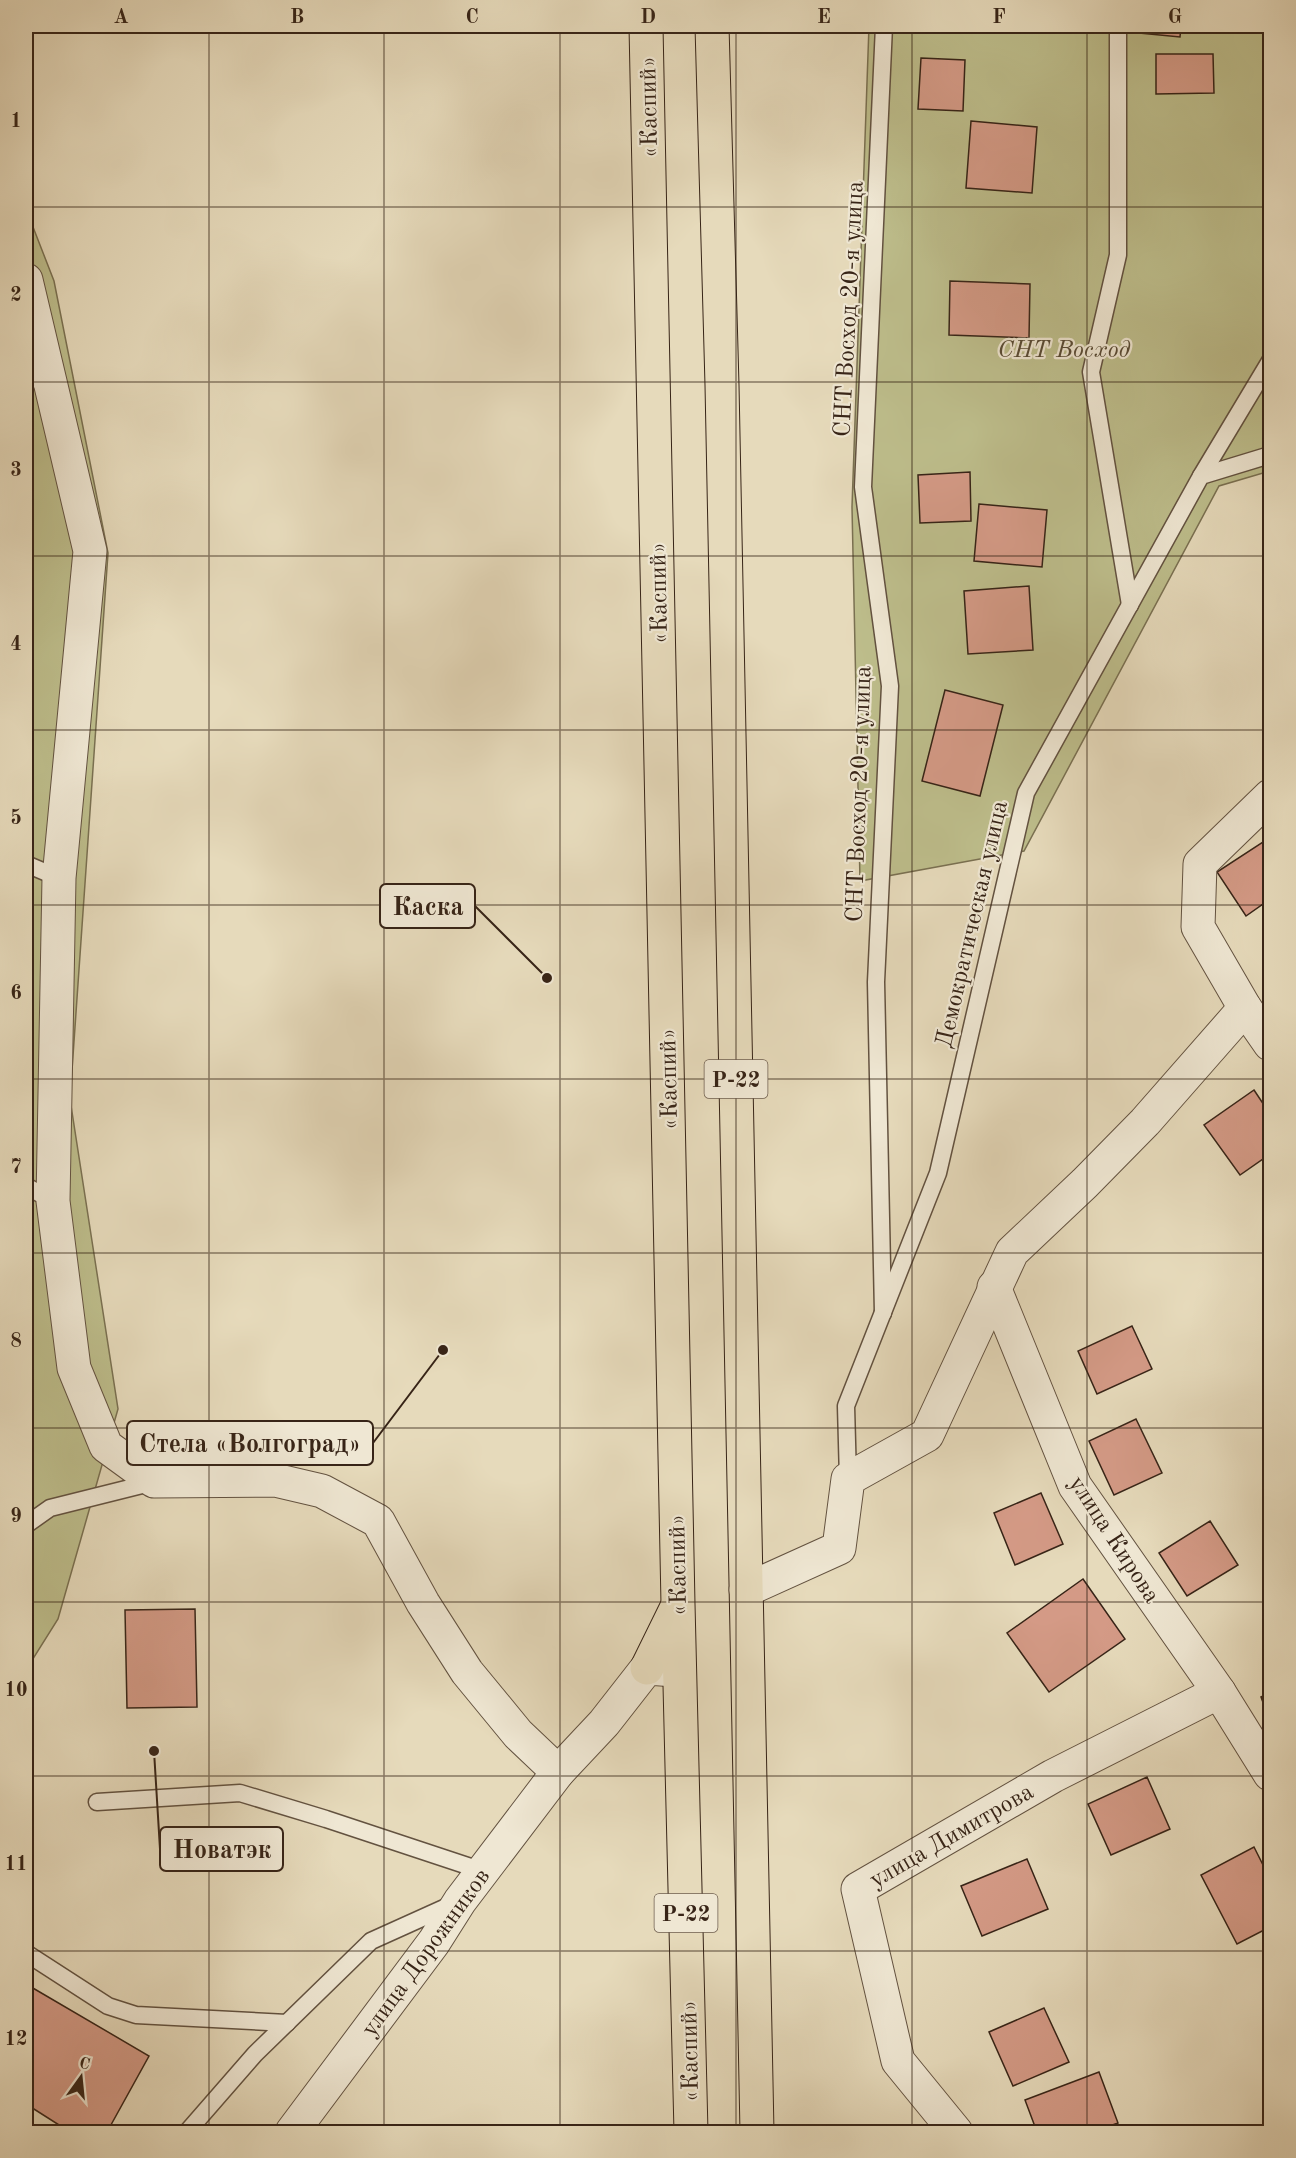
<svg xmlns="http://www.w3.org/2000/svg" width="1296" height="2158" viewBox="0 0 1296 2158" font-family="'Old Standard TT',serif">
<rect width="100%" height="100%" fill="#e6dabb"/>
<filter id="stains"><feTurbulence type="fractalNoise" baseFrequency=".00333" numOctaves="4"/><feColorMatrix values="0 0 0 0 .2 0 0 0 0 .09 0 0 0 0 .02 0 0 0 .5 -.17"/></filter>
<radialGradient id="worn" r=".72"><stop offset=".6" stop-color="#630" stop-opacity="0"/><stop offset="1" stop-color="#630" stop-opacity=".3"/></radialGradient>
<g fill="#bdbd8b" stroke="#7a7051" stroke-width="1.5">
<path d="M869,26H1270V471L1219,486L1024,851L860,881L852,507Z"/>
<path d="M26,209L54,281L108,553L70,1099L118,1409L58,1619L26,1670Z"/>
</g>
<g fill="#d49a86" stroke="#372417" stroke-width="1.5">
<path d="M1129,26H1181L1180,37L1129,32Z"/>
<path d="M1156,54H1213L1214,93L1156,94Z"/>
<path d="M921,58L965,60L963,111L918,109Z"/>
<path d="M971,121L1037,127L1032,193L966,188Z"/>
<path d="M950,281L1030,284L1029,338L949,335Z"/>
<path d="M970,472L971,521L920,523L918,475Z"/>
<path d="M979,504L1047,510L1042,567L974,561Z"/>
<path d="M1029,586L1033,650L968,654L964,591Z"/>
<path d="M945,690L1003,705L980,796L922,781Z"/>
<path d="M1269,838L1270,899L1246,916L1217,872Z"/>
<path d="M26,886L31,939L26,940Z"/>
<path d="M1254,1090L1270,1114V1154L1240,1175L1204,1125Z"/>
<path d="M1132,1326L1152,1369L1097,1394L1078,1351Z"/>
<path d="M1136,1419L1162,1473L1114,1495L1089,1441Z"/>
<path d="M1041,1493L1063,1544L1015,1565L994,1513Z"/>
<path d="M1210,1521L1238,1565L1187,1596L1159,1553Z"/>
<path d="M1083,1579L1125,1639L1049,1692L1007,1633Z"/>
<path d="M195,1609L197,1707L127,1708L125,1610Z"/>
<path d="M1270,1693V1722L1261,1697Z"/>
<path d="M1147,1777L1170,1829L1111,1855L1088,1804Z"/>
<path d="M1254,1847L1270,1879V1927L1237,1944L1201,1875Z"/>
<path d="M1027,1859L1048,1909L982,1936L961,1886Z"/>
<path d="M26,1984L149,2056L107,2132H70L26,2104Z"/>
<path d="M1044,2008L1069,2062L1013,2086L989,2032Z"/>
<path d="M1099,2072L1118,2123L1093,2132H1037L1025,2100Z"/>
</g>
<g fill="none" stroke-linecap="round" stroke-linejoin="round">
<g stroke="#635240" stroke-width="19">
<g id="lane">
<path d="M1118,26V255L1091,372L1130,605"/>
<path d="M26,384L46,368"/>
<path d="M1201,476L1270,361"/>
<path d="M26,864L59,878"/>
<path d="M26,1186L53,1201"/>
<path d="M883,1313L876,982L890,686L863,487L884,26"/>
<path d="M848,1479L846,1406L938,1173L1026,793L1201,476L1270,455"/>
<path d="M26,1525L50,1508L154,1482"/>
<path d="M97,1802L240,1793L326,1819L483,1871"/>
<path d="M26,1953L108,2006L136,2015L287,2023"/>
<path d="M187,2132L255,2054L371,1941L453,1904"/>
</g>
</g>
<g stroke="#635240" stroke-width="35">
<g id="street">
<path d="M26,280L90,551L59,878L53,1201L74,1368L106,1446L154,1481L275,1480L322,1491L378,1521L423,1603L467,1672L518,1734L558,1772"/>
<path d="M1270,796L1200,864L1198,927L1245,1008L1270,1044"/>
<path d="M994,1287L1075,1486L1219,1692L1270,1774"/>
<path d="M746,1590L839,1548L848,1479L927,1435L1012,1252L1085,1183L1145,1122L1245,1008"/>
<path d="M292,2132L434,1942L460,1901L558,1772L604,1723L647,1668L675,1670"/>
<path d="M956,2132L898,2061L858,1889L1053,1776L1219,1692"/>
</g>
</g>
<g stroke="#372417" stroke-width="35">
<g id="highway">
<path d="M646,26L678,1604L691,2132"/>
<path d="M712,26L722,385L757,2132"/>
<path d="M647,1668L676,1609"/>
</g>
</g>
<use href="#lane" stroke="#efe7d3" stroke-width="16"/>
<use href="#street" stroke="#efe7d3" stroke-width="33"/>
<use href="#highway" stroke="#e6dabb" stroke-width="33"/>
</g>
<path fill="none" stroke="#372417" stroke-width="1.5" stroke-opacity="0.55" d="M209,26V2132M384,26V2132M560,26V2132M736,26V2132M912,26V2132M1087,26V2132M26,207H1270M26,382H1270M26,556H1270M26,730H1270M26,905H1270M26,1079H1270M26,1253H1270M26,1428H1270M26,1602H1270M26,1776H1270M26,1951H1270"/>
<g text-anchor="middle" stroke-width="4.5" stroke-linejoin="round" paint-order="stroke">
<g fill="#efe7d3" stroke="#6e5e4f" stroke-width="1.5">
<rect x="704.5" y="1060" width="63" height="38" rx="4.5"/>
<rect x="654.5" y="1894" width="63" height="38" rx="4.5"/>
</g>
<g font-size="22" font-weight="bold" fill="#372417">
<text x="736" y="1087">Р-22</text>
<text x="686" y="1921">Р-22</text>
</g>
<g font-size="24" fill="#372417" stroke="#efe7d3">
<text transform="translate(648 107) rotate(-91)" y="8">«Каспий»</text>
<text transform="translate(848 309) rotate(-87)" y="8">СНТ Восход 20-я улица</text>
<text transform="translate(658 593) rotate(-91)" y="8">«Каспий»</text>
<text transform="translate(858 794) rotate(-88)" y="8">СНТ Восход 20-я улица</text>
<text transform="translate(971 924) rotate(-77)" y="8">Демократическая улица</text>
<text transform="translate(668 1079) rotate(-91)" y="8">«Каспий»</text>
<text transform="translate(1115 1539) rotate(57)" y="8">улица Кирова</text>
<text transform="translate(677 1565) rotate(-91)" y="8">«Каспий»</text>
<text transform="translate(951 1835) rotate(-30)" y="8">улица Димитрова</text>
<text transform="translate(425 1952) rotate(-54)" y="8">улица Дорожников</text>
<text transform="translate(689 2051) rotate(-91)" y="8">«Каспий»</text>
</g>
<g font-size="24" font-style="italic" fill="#584a34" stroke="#efe7d3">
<text x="1064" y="357">СНТ Восход</text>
</g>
</g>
<path fill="none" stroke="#372417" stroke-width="2" d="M547 978L475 906M443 1350L373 1443M154 1751L160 1849"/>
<g fill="#372417" stroke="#efe7d3" stroke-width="2">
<circle cx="547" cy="978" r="6"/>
<circle cx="443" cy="1350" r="6"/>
<circle cx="154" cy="1751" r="6"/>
</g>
<g fill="#efe7d3" stroke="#372417" stroke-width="2">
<rect x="380" y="884" width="95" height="44" rx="6"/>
<rect x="127" y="1421" width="246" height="44" rx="6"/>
<rect x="160" y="1827" width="123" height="44" rx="6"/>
</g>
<g font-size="26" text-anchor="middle" font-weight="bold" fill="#372417">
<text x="428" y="915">Каска</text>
<text x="250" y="1452">Стела «Волгоград»</text>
<text x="222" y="1858">Новатэк</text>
</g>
<rect width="1296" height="2158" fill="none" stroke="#e6dabb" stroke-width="66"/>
<g transform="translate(81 2077) rotate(15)" stroke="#efe7d3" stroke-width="4.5" paint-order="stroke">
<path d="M0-4.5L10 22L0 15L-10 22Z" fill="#372417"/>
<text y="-9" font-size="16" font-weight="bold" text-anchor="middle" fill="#372417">С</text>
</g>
<rect x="33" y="33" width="1230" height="2092" fill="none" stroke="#372417" stroke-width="2"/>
<g font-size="20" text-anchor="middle" font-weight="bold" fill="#372417">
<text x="121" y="23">A</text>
<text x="297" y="23">B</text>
<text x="472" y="23">C</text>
<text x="648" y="23">D</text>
<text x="824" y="23">E</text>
<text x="999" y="23">F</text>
<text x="1175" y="23">G</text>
<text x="16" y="127">1</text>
<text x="16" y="301">2</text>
<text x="16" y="476">3</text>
<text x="16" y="650">4</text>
<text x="16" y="824">5</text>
<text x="16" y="999">6</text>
<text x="16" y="1173">7</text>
<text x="16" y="1347">8</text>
<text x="16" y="1522">9</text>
<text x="16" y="1696">10</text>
<text x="16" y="1870">11</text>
<text x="16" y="2045">12</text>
</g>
<rect width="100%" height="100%" filter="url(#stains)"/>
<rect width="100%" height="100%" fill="url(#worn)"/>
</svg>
